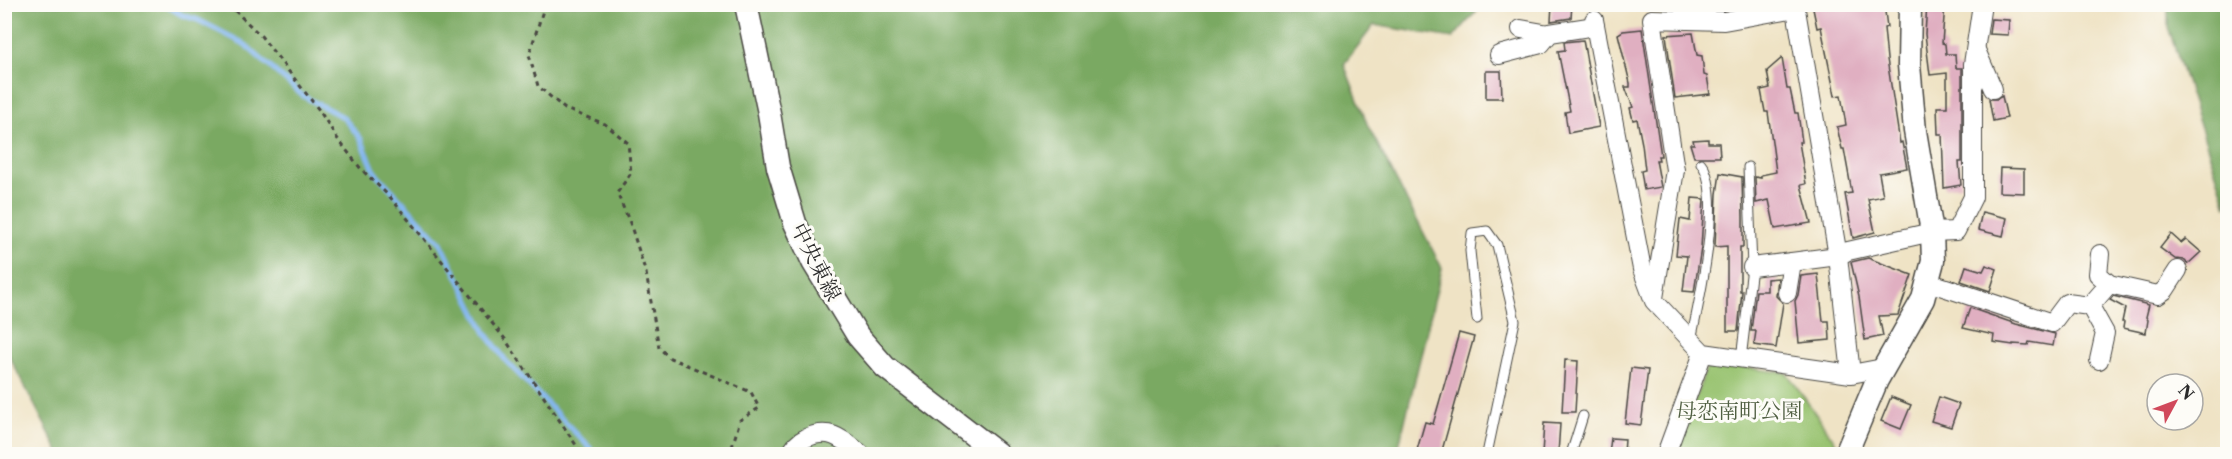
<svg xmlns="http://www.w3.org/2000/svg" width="2232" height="459" viewBox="0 0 2232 459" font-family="'Libre Caslon Text','Noto Serif JP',serif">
<rect width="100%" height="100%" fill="#fdfcf7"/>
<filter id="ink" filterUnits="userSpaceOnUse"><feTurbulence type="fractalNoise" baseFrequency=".0167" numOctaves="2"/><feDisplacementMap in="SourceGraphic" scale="12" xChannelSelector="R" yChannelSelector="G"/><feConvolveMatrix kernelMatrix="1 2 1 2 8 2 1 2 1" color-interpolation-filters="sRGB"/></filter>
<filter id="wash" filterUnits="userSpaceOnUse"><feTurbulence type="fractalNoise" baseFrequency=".008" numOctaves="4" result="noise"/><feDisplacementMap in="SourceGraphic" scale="24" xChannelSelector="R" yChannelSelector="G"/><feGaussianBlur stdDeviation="1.35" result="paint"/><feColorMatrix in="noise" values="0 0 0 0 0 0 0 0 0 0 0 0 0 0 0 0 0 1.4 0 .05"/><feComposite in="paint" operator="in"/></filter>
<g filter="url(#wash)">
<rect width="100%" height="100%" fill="#efe3c5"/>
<path fill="#98c370" stroke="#62774e" stroke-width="1.5" d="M1716,364L1787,373L1836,443L1831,454H1675L1706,369Z"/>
<g fill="#7aa962" stroke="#526a46" stroke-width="1.5">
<path d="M5,5H1482L1453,38L1374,25L1344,64L1368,126L1442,268L1397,454H60L5,348Z"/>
<path d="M2168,5H2227V207L2168,27Z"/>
</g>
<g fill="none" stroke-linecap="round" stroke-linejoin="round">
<path stroke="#85b7f1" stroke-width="5" d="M164,4L182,15L198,20L243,43L303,96L343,117L361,139L375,172L441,243L486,333L506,361L590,448L593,454"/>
</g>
<g id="blocks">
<g fill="#e0afc1">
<path d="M1552,4H1572L1571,18L1551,21Z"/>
<path d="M1812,4H1884L1887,27L1884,28L1887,59L1900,143L1902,142L1907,168L1879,173L1883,196L1868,199L1875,232L1853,238L1845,194L1852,193L1844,149H1842L1837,127L1846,125L1841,95L1835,96L1821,27L1817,28Z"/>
<path d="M1927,4H1945L1942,43L1945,44L1946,54H1955L1956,68H1962V162H1959L1961,185L1944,188L1942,134H1938L1937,107H1947V73L1930,75L1925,34Z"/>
<path d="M1991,19L2009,20L2008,35L1989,34Z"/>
<path d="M1642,29L1661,156H1658L1659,160H1656L1661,187L1644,190L1641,171L1645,170L1642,144L1637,119L1633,120L1630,108L1633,107L1625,87H1630V83L1618,34L1623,31Z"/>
<path d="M1693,33L1697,55L1702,56L1704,75L1707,76L1710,94L1675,98L1666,35Z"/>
<path d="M1583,40L1599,127L1568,133L1565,112L1570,111L1558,51L1565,50L1564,42Z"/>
<path d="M1782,58L1787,89H1790L1795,113H1798L1802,142H1799L1806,184L1801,185L1811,223L1775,229L1769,200L1756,203L1755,177L1761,178V175L1776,172L1768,112H1765L1761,90L1770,88L1767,71Z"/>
<path d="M1486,71H1501L1502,98H1486Z"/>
<path d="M2002,96L2007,118L1993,121L1989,99H1997Z"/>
<path d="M1708,139V143H1719L1720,157H1694L1690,144H1694L1693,140Z"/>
<path d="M2000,168L2024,169V193L1999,192Z"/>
<path d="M1720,173L1742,177L1743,219V247H1740V291H1742L1738,331H1727V246L1715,247L1717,194Z"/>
<path d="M1692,198L1704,199L1701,248L1694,292L1683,291L1687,256L1676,255L1680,219L1690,221Z"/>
<path d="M1982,212L2007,218L2003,236L1978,230Z"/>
<path d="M2171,234L2181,243L2186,239L2201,252L2188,264L2184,260L2175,259L2160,248Z"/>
<path d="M1868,258L1912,275L1898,315L1879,316L1883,336L1865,340L1859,297L1851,262Z"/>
<path d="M1986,265L1997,269L1990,291L1961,281L1966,266L1983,271Z"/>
<path d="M1818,274L1823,321H1829L1830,340L1799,343L1795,301L1798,295L1801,276Z"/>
<path d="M1778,278L1776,296L1783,303L1776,348L1754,345L1756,331H1751L1756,291H1767V279Z"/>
<path d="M2113,296L2149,305L2146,317L2148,320L2146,333L2123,328L2124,322H2122L2125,308L2110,300Z"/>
<path d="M1970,308L2016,324L2055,334L2053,346L2029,342L2028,345L2013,344V345L1993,342L1994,335L1963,328Z"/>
<path d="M1459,333L1474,337L1441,454H1422V452L1417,450L1425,422L1433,424Z"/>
<path d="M1565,360L1578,361L1575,412H1562Z"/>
<path d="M1631,368L1648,370L1641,425L1625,423Z"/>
<path d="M1891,397L1911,405L1901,429L1881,421Z"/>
<path d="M1939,397L1959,404L1951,427L1931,421Z"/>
<path d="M1544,423L1560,424L1558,454H1542Z"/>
<path d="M1611,438L1625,439L1624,454H1609Z"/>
</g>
</g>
</g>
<g filter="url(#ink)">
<use href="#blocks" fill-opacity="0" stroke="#484742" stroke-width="1.5"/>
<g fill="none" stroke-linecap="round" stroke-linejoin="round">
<g stroke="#484742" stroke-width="11">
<g id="service">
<path d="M1477,319L1470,251L1472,233L1487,231L1497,245L1515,321L1487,454"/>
<path d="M1691,340C1699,303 1724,193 1701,163"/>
<path d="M1741,359L1752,267L1748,167"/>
<path d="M1571,454L1583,416"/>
</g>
</g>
<g stroke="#484742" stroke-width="20">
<g id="minor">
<path d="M1795,4L1838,256L1851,374"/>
<path d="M1594,20L1642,269L1654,301L1703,353L1851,374L1883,368"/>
<path d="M1521,29L1549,34"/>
<path d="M1976,50L1993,89"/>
<path d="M1499,55L1541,44L1550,33L1595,26"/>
<path d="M2100,254L2098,274L2109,284"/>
<path d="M1752,267L1838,256L1848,251L1932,232L1956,231L1973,197V64L1982,4"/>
<path d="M1928,282L2052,323L2067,303L2090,306L2109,284L2158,295L2165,290L2178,270"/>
<path d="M1787,293L1792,262"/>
<path d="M1654,298L1675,170L1652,19L1724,21L1796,8"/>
<path d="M2090,306L2105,333L2099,360"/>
<path d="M791,454C794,446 798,442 806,438C830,427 842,439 861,454"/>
<path d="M1666,454L1703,353"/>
</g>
</g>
<g stroke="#484742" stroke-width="25">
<g id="tertiary">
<path d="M746,4L769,113L778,167L795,223L813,262L858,336L885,367L998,454"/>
<path d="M1846,454L1877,380L1923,299L1933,261L1932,232L1915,131L1909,65L1910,4"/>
</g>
</g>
<g stroke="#484742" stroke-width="3" stroke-dasharray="4.5 4.5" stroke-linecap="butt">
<path d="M228,4L261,36L319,110L337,138L361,169L390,197L505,339L582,454"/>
<path d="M545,4L529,55L538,86L565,109L605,124L628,143L631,173L617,193L630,223L646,273L659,348L670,358L751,392L759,408L740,420L730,454"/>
</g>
<use href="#service" stroke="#fff" stroke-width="9"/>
<use href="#minor" stroke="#fff" stroke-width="18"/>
<use href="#tertiary" stroke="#fff" stroke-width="22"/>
</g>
</g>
<g text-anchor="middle" stroke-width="6" stroke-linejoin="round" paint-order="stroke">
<g font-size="21" fill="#2b2b2b" stroke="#fdfcf7">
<text transform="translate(816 262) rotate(63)" y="7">中央東線</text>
</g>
<g font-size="21" fill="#516043" stroke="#fdfcf7">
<text x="1739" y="418">母恋南町公園</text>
</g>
</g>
<rect width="2232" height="459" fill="none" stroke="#fdfcf7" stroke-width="24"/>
<g transform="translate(2175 402) rotate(49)"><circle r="28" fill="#fdfcf7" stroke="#a9a8a5" stroke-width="1.5"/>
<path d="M0-4.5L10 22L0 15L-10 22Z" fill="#d1495b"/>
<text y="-9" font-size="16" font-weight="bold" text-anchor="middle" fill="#2b2b2b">N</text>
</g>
</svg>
